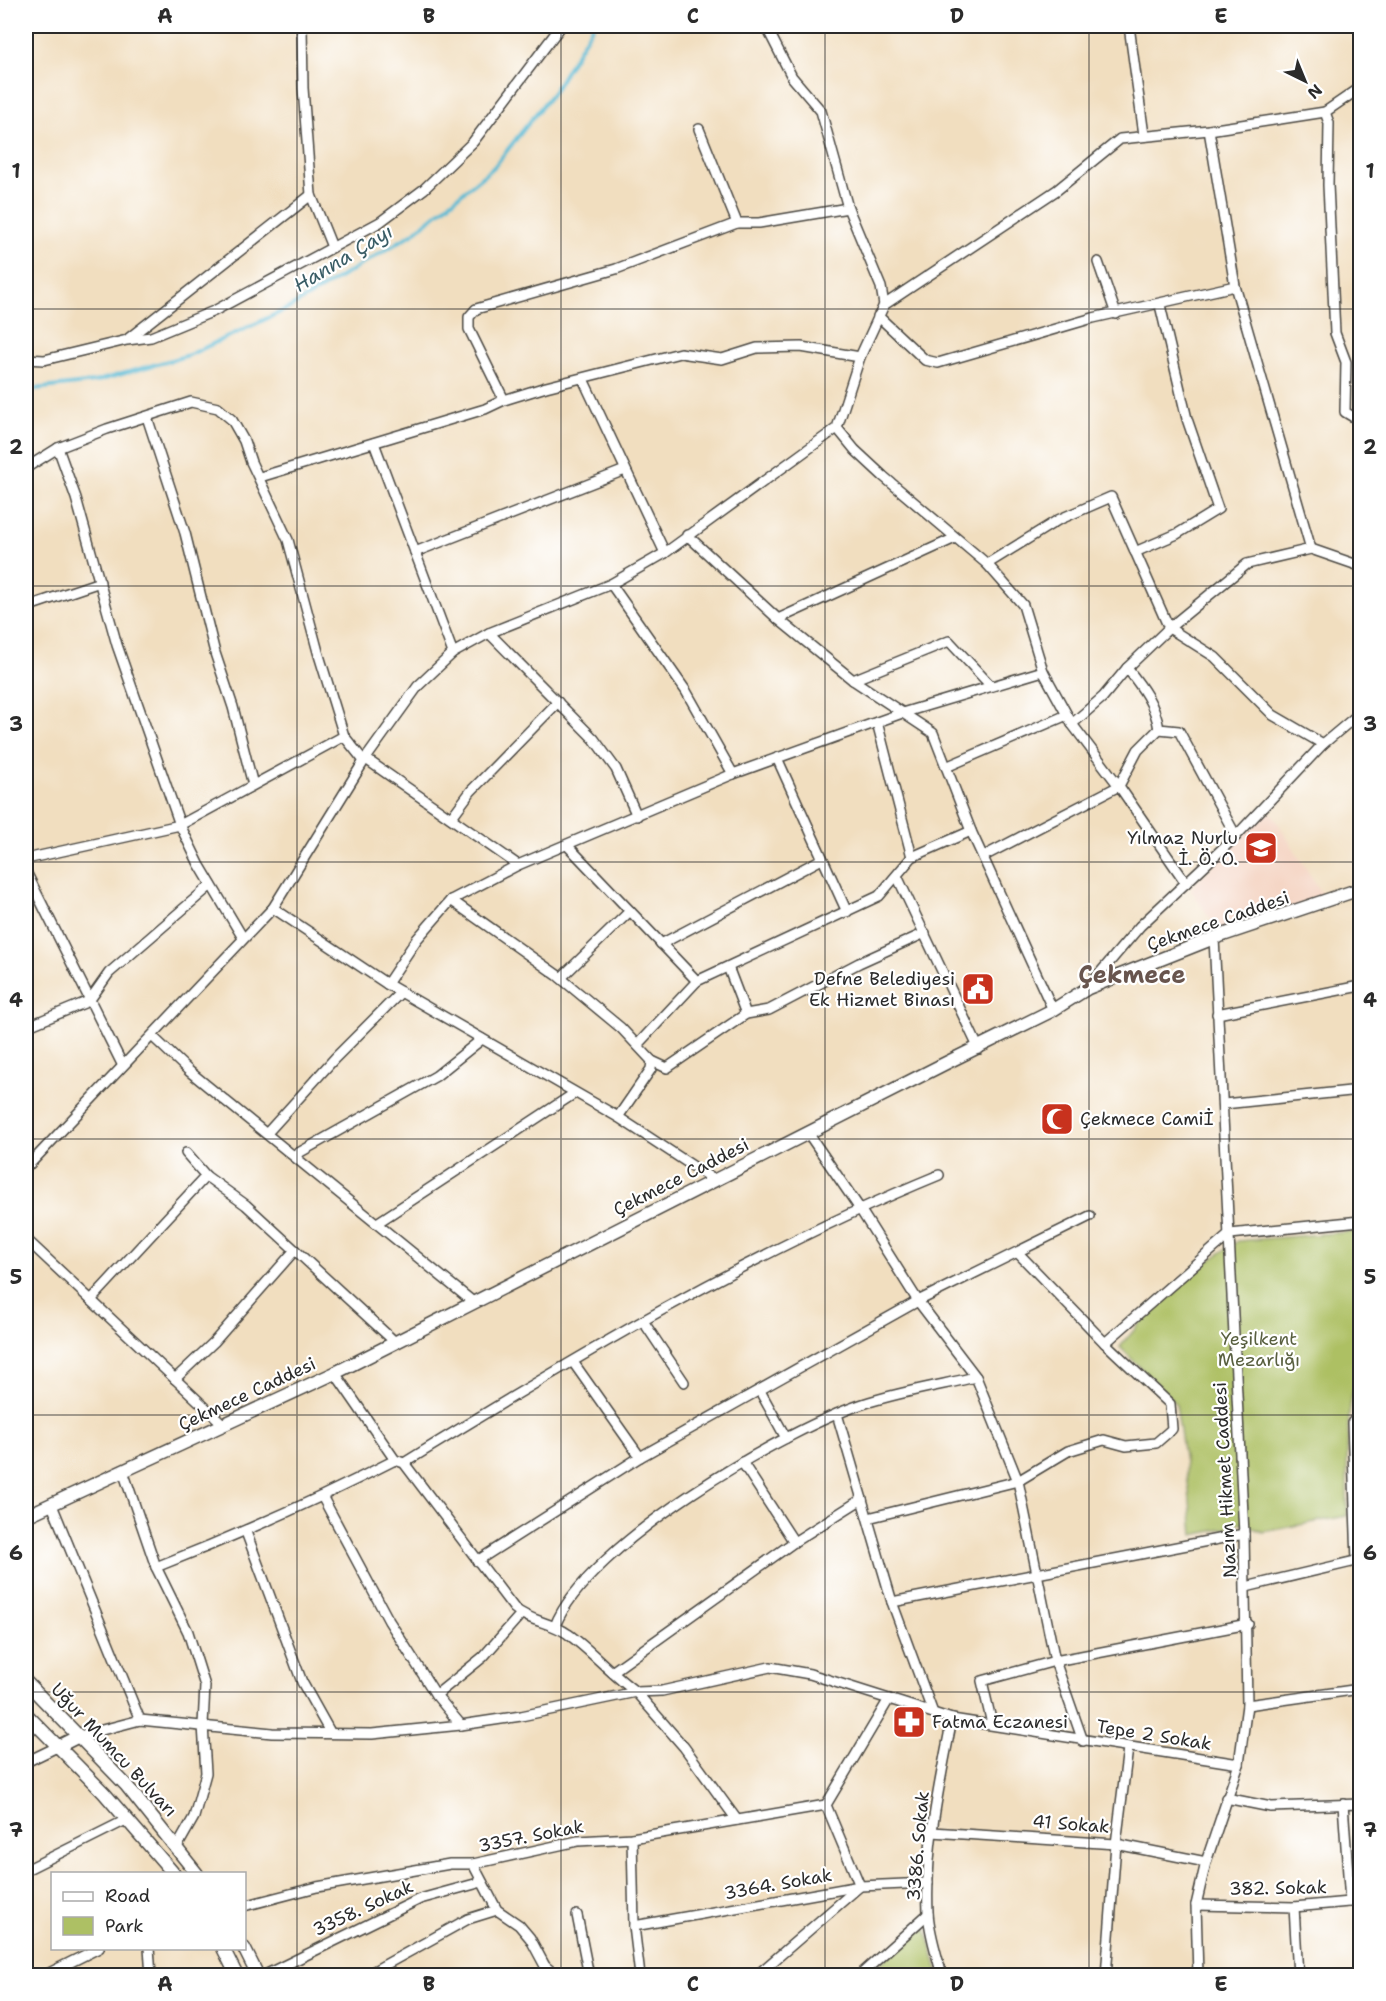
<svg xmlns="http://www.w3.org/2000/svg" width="1386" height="2001" viewBox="0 0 1386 2001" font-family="'Shantell Sans',sans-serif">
<rect width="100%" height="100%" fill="#fff"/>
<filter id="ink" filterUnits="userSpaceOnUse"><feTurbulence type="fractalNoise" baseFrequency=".0167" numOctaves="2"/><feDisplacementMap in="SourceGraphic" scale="12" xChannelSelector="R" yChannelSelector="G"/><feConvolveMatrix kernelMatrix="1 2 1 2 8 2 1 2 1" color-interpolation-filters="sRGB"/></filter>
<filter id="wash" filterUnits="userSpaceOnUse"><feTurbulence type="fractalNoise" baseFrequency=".008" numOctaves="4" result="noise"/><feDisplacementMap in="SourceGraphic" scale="24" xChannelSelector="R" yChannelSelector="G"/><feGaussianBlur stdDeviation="1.35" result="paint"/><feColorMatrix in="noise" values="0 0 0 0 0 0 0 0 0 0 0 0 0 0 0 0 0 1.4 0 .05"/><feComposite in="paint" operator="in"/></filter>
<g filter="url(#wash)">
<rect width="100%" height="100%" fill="#f1debf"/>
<path fill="#f4d3c1" d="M1268,807L1325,899L1220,933L1191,889Z"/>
<g fill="#adc064" stroke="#6c7648" stroke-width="1.5">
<path d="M1360,1231V1372C1343,1397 1348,1482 1347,1516L1263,1532L1239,1522L1232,1527L1193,1535L1189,1490L1176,1404L1120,1347L1140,1323L1199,1268L1238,1241Z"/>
<path d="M925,1924L939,1975H867Z"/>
</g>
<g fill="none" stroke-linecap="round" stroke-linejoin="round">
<path stroke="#56bad4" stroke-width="4" d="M26,390L94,382L189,355L289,308L412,234L494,167L554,91L593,26"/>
</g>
</g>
<g filter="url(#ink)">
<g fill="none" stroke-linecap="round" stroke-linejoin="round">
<g stroke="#494641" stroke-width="12">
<g id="street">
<path d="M302,26L303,88L311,195L332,247"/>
<path d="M766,26L792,77L821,111L848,208L881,287L884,305"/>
<path d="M1129,26L1144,135"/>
<path d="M1325,112L1329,123L1328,185L1335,333L1346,362L1345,412L1360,421"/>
<path d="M699,129L737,223"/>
<path d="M1209,130L1235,286L1311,549"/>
<path d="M1098,262L1116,314"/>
<path d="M878,316L925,360L938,363L1093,318L1235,286"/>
<path d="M129,338L311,195"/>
<path d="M26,359L44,360L127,340L151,337L214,311L380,222L424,189L473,142L561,26"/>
<path d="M583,379L665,553"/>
<path d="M504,400L469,329V317L476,309L616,269L737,223H759L848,208"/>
<path d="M147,417L185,533L215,653L233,707L253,785"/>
<path d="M837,428L855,450L883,476L987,564L1023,605L1043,671L1072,724L1119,786L1186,883"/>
<path d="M374,443L453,653"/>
<path d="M58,448L76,498L117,645L180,825L199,864L243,938"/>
<path d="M26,468L58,448L107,429L191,402L218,408L232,420L244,441L251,462L288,540L318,652L344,736L364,761"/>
<path d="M260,477L485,409L504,400L546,387L680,353L722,359L757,348L801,347L860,357"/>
<path d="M687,535L778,619L853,680L933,733L971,831L1053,1010"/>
<path d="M415,552L625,470"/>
<path d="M1135,552L1177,534L1218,509L1187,419L1160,305"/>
<path d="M987,564L1058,520L1111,497L1169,628L1215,657L1273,715L1323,744"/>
<path d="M611,584L686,691L733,774"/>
<path d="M26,607L100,582"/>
<path d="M778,619L955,538"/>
<path d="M489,633L594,739L616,769L637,816"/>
<path d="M1127,668C1142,687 1155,704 1159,729L1179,731L1236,836"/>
<path d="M853,680L949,641L991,686"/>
<path d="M877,722L912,857"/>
<path d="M1072,724L1103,697L1127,668L1169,628L1247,564L1311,549L1360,566"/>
<path d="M777,758L847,912"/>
<path d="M366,759L518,865"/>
<path d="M946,767L1067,715"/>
<path d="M451,818L471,791L558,702"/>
<path d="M567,845L697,981"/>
<path d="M984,856L1119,786L1138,750L1159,729"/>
<path d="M26,859L180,825L344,736"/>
<path d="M26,872L122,1064"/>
<path d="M897,876L979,1049"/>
<path d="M451,900L557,975L621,1028L652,1061L667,1068L746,1014L769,1010L859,963L925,933"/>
<path d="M273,908L387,984L618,1117L714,1180"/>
<path d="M661,944L822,859"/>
<path d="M728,967L746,1014"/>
<path d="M561,978L630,911"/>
<path d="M387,984L417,939L451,900L518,865L733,774L902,713L1043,671"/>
<path d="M1089,986L1140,926L1236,836L1323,744L1360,713"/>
<path d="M1217,1014L1360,986"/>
<path d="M26,1027L89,1001L109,973L211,885"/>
<path d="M152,1036L189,1071L473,1302"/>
<path d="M638,1044L697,981L879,896L912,857L971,831"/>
<path d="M1224,1104L1360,1090"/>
<path d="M618,1117L651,1069L652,1061"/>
<path d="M268,1132L335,1058L401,992"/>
<path d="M808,1133L860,1209L918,1301L976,1377L1018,1481L1055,1661L1083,1741"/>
<path d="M186,1153L206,1176L246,1205L395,1342"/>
<path d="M295,1155L436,1076L482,1039"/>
<path d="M26,1168L273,908L364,761L418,686L453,653L489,633L611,584L665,553L837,428L860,357L884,305L1057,190L1120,139L1209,130L1325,112L1360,88"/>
<path d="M377,1223L575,1093"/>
<path d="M26,1239L223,1424"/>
<path d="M1018,1253L1105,1343L1230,1234L1360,1221"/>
<path d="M91,1300L206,1176"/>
<path d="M643,1321L684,1382"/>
<path d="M573,1362L640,1457"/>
<path d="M335,1373L395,1460L404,1463L514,1608C530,1622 552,1622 568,1634C592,1651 612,1675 636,1692L662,1691L770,1667L810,1674L952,1719L1239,1764"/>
<path d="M175,1379L214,1342L295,1250"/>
<path d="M760,1391L786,1438"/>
<path d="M837,1414L892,1602L933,1713"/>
<path d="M742,1462L794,1542"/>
<path d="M404,1463C576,1357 751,1252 939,1175"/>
<path d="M123,1471L156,1567L188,1632L205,1686L203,1725L206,1773L194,1817L177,1847"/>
<path d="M323,1498L389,1621L436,1695"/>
<path d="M52,1505L140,1720"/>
<path d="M868,1518L1018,1481L1068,1451L1104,1440L1126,1446L1156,1443L1172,1429L1170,1404L1105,1343"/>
<path d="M246,1532L302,1682L330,1732"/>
<path d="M477,1561L640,1457L918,1301L1090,1216"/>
<path d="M1357,1561L1352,1423L1360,1413"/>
<path d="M156,1567C238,1535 317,1500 395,1460"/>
<path d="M1246,1587L1360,1560"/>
<path d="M892,1602L1244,1534"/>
<path d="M555,1626C586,1545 787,1427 869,1402C904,1391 941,1385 976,1377"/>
<path d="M612,1672L794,1542L862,1499"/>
<path d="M1247,1705L1360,1689"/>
<path d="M992,1724L982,1681L1055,1661L1248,1624"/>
<path d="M461,1725L521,1716L636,1692L684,1747L737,1820"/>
<path d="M79,1736L140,1720L272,1733L372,1734L461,1725L436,1695L483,1657L521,1614"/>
<path d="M26,1762L57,1747"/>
<path d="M1226,1798L1271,1807L1360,1804"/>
<path d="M1343,1804L1350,1902"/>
<path d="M932,1832L1116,1844L1206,1862"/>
<path d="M632,1838L634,1926L640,1976"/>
<path d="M473,1864L497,1910L519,1925L530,1938L545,1966L557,1976"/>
<path d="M26,1870L128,1819"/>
<path d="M1196,1905L1294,1907L1360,1901"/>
<path d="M244,1906L317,1887L450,1864H473L578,1841L632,1838L826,1805"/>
<path d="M1294,1907L1298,1976"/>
<path d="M577,1915L589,1976"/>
<path d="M634,1926L860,1886L928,1883"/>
<path d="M149,1948L151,1976"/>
<path d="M43,1976L99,1948"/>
<path d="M263,1976L420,1899L482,1882"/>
<path d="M365,1976L468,1919L497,1910"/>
<path d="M756,1976L860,1886L826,1805L889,1699"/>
<path d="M859,1976L928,1914"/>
<path d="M942,1976C937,1955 929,1933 928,1912C925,1847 940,1782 952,1719"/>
<path d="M1106,1976L1116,1844L1128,1748"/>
<path d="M1198,1976L1196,1905L1206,1862L1239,1764L1247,1705L1244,1534L1214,938"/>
</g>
</g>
<g stroke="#494641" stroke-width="15">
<g id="secondary">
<path d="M26,1516L335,1373L946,1063L1053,1010L1088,988L1214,938L1360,889"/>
<path d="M26,1682L126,1785L197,1874"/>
<path d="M26,1714L104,1793L174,1874"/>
<path d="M57,1747L79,1736"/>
<path d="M223,1948L237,1976"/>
<path d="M244,1948L258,1976"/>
</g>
</g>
<use href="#street" stroke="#fff" stroke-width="9"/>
<use href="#secondary" stroke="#fff" stroke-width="12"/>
</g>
</g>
<path fill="none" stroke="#2b2b2b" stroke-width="1.5" stroke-opacity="0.55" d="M297,26V1976M561,26V1976M825,26V1976M1089,26V1976M26,309H1360M26,586H1360M26,862H1360M26,1139H1360M26,1415H1360M26,1692H1360"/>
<defs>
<g id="school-square" transform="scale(1.725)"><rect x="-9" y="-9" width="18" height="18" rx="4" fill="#c8321e" stroke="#fff"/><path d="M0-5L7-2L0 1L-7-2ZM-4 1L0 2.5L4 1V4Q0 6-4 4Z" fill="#fff"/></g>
<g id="civic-square" transform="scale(1.725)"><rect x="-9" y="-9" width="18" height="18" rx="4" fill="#c8321e" stroke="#fff"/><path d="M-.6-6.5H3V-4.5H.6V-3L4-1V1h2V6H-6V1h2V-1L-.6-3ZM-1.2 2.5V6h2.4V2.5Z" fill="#fff"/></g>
<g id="mosque-square" transform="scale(1.725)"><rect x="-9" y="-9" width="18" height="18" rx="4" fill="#c8321e" stroke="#fff"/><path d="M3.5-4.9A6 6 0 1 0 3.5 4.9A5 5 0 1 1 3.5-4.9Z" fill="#fff"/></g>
<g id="pharmacy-square" transform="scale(1.725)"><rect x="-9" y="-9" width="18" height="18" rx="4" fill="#c8321e" stroke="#fff"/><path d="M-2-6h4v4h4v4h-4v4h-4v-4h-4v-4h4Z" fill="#fff"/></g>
</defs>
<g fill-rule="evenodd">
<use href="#school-square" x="1261" y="848"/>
<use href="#civic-square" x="978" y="989"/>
<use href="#mosque-square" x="1057" y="1119"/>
<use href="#pharmacy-square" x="909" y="1722"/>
</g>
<g text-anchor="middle" stroke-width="4.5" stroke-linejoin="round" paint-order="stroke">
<g font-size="18" fill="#2b2b2b" stroke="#fff" text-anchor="end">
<text x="1238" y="844">Yılmaz Nurlu<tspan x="1238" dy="21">İ. Ö. O.</tspan></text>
<text x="955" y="985">Defne Belediyesi<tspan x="955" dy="21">Ek Hizmet Binası</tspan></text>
<text x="1080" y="1125" text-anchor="start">Çekmece Camiİ</text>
<text x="932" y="1728" text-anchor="start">Fatma Eczanesi</text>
</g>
<g font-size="18" fill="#2b2b2b" stroke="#fff">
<text transform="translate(1218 921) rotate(-19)" y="6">Çekmece Caddesi</text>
<text transform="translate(681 1177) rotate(-27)" y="6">Çekmece Caddesi</text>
<text transform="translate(247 1394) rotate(-25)" y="6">Çekmece Caddesi</text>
<text transform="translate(1225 1480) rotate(-93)" y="6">Nazım Hikmet Caddesi</text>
<text transform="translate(1154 1735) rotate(9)" y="6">Tepe 2 Sokak</text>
<text transform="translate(114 1750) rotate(47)" y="6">Uğur Mumcu Bulvarı</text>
<text transform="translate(1071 1824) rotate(4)" y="6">41 Sokak</text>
<text transform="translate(531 1836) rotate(-11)" y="6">3357. Sokak</text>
<text transform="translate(918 1846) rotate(-85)" y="6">3386. Sokak</text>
<text transform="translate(778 1884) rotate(-10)" y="6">3364. Sokak</text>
<text transform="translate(1278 1888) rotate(-1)" y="6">382. Sokak</text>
<text transform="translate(363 1908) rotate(-25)" y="6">3358. Sokak</text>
</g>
<g font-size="18" fill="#585f3f" stroke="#fff">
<text x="1259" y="1345">Yeşilkent<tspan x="1259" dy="21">Mezarlığı</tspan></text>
</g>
<g font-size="20" font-style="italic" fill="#3a5d66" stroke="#fff">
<text transform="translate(343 258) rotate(-31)" y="7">Hanna Çayı</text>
</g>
<g font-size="24" font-weight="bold" fill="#68554e" stroke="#fff">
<text x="1132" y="983">Çekmece</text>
</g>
</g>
<rect width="1386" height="2001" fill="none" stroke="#fff" stroke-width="66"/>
<rect x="51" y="1872" width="195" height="78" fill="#ffffff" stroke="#aaaaaa" stroke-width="1.5"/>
<rect x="63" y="1892" width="30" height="9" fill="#ffffff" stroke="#aaaaaa" stroke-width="1.5"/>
<text x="105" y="1902" font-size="18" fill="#2b2b2b">Road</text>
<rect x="63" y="1917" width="30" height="18" fill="#adc064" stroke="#aaaaaa" stroke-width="1.5"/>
<text x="105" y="1932" font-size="18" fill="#2b2b2b">Park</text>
<g transform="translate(1305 81) rotate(137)" stroke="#ffffff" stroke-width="4.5" paint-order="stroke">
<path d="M0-4.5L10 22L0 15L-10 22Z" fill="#2b2b2b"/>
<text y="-9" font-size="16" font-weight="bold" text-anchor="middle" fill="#2b2b2b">N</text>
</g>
<rect x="33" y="33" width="1320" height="1935" fill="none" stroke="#2b2b2b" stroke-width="2"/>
<g font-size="20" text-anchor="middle" font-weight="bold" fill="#2b2b2b">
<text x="165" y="23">A</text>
<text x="429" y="23">B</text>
<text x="693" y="23">C</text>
<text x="957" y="23">D</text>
<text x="1221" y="23">E</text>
<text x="16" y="178">1</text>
<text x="1370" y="178">1</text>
<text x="16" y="454">2</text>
<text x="1370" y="454">2</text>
<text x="16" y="731">3</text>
<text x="1370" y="731">3</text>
<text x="16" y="1007">4</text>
<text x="1370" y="1007">4</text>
<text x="16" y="1284">5</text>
<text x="1370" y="1284">5</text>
<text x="16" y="1560">6</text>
<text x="1370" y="1560">6</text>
<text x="16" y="1837">7</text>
<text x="1370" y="1837">7</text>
<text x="165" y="1991">A</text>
<text x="429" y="1991">B</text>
<text x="693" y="1991">C</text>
<text x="957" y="1991">D</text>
<text x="1221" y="1991">E</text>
</g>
</svg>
